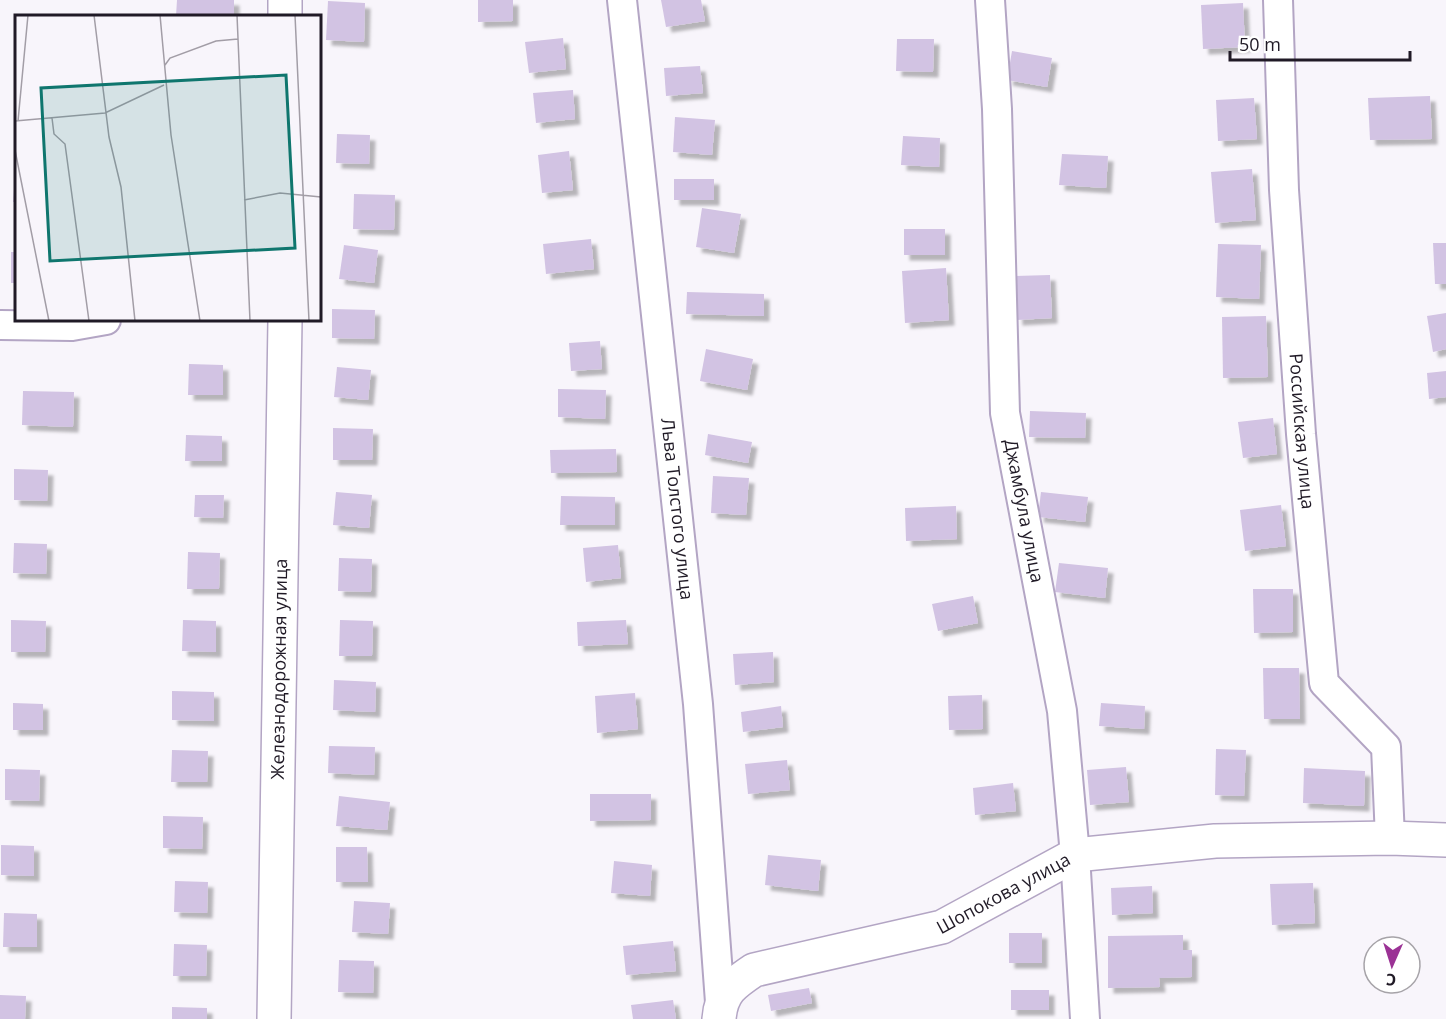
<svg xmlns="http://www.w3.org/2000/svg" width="1446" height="1019" viewBox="0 0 1446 1019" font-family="'Open Sans',sans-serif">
<defs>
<filter id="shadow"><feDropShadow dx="5.5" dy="5.5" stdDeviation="1.5" flood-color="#0004"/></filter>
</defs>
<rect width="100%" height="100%" fill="#f8f5fb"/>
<g fill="#d2c3e3" filter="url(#shadow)">
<path d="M177,0H234V16H176Z"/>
<path d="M478,0H513V21L478,22Z"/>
<path d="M661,0H701L705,21L666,27Z"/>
<path d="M328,1L365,3L364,42L326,40Z"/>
<path d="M1243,3L1245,47L1203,49L1201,5Z"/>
<path d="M563,38L566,69L529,73L525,42Z"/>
<path d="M897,39H934L933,72L896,71Z"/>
<path d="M1012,51L1052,58L1047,87L1007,80Z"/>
<path d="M700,66L703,93L666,96L664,68Z"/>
<path d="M573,90L575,119L536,123L533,93Z"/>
<path d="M1430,96L1432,139L1370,140L1368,98Z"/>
<path d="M1254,98L1257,139L1218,141L1216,100Z"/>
<path d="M675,117L715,120L712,155L673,152Z"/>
<path d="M337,134L370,135L369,164L336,163Z"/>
<path d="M903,136L940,138L939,167L901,165Z"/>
<path d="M569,151L573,190L542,193L538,155Z"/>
<path d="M1062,154L1108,156L1106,188L1059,185Z"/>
<path d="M1252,169L1256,220L1215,223L1211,172Z"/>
<path d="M15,177H16V202H13Z"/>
<rect x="674" y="179" width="40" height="21"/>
<path d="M354,194L395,195L394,230L353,229Z"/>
<path d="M702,208L741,214L734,253L696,247Z"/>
<rect x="904" y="229" width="41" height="26"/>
<path d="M591,239L594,269L546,274L543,244Z"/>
<path d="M1433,243H1446V284H1435Z"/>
<path d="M1218,244L1261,245L1259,299L1216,297Z"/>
<path d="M344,245L378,250L374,283L339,279Z"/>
<rect x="11" y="252" width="5" height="31"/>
<path d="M946,268L949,320L905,323L902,271Z"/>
<path d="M1050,275L1052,318L1017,320L1015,276Z"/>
<path d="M687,292L764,294V316L686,314Z"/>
<path d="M332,309L375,310L374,339L332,338Z"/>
<path d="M1446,313V349L1433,352L1427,316Z"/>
<path d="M1266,316L1268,377L1223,378L1222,317Z"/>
<path d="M600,341L602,369L571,371L569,343Z"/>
<path d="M706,349L753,359L747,390L700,381Z"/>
<path d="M189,364L223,365V395H188Z"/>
<path d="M337,367L371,370L368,400L334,397Z"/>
<path d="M1446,371V397L1429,399L1427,373Z"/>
<path d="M558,389L606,390L605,419L558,417Z"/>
<path d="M23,391L74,392L73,427L22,425Z"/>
<path d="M1030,411L1086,413L1085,438L1029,437Z"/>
<path d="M1273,418L1277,454L1243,458L1238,422Z"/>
<path d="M333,428L373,429L372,460H333Z"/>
<path d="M708,434L752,442L748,463L705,455Z"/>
<path d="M186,435L222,436V461H185Z"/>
<path d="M616,449L617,472L551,473L550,450Z"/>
<path d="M14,469L48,470L47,501L14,500Z"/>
<path d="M713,476L749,478L746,515L711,513Z"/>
<path d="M336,492L372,495L369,528L333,525Z"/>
<path d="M1041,492L1088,497L1085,522L1038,517Z"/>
<path d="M195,495H224L223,518L194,517Z"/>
<path d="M561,496L615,497V525H560Z"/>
<path d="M1281,505L1286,546L1245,551L1240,510Z"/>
<path d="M956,506L957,539L906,541L905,508Z"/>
<path d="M14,543L47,544L46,574L13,573Z"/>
<path d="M618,545L621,578L586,582L583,548Z"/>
<path d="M188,552L220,553L219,589H187Z"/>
<path d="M339,558L372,559L371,592L338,591Z"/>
<path d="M1059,563L1108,568L1105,598L1055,592Z"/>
<path d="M1253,589H1293V632L1254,633Z"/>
<path d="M973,596L978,623L938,631L932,604Z"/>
<path d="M11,620L46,621L45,652H11Z"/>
<path d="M183,620L216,621V652L182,651Z"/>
<path d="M340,620L373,621L372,656H339Z"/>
<path d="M626,620L628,644L578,646L577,622Z"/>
<path d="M773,652L774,682L735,685L733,654Z"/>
<path d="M1263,668H1299L1300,719H1264Z"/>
<path d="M334,680L376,682L375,712L333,710Z"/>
<path d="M172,691L214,692V721L172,720Z"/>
<path d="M635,693L638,729L597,733L595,696Z"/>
<path d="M982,695L983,729L949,730L948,696Z"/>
<path d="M13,703L43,704V730H13Z"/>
<path d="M1101,703L1145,706L1144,729L1099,726Z"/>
<path d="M781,706L783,727L743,732L741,712Z"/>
<path d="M329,746L375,747L374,775L328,773Z"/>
<path d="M1216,749L1246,750L1244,796L1215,795Z"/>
<path d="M172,750L208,751L207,782H171Z"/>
<path d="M787,760L790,790L748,794L745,764Z"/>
<path d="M1126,767L1129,802L1090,805L1087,770Z"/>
<path d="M1304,768L1365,771L1364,806L1303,803Z"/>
<path d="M5,769L40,770L39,801L5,800Z"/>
<path d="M1013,783L1016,811L975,815L973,788Z"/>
<path d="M590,794H651V820L590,821Z"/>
<path d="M339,796L390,802L387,830L336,826Z"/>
<path d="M163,816L203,817L202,849L163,848Z"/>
<path d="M1,845L34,846V876L1,875Z"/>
<path d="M336,847H367L368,882H336Z"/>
<path d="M768,855L821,860L818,891L765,885Z"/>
<path d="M614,861L652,865L650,896L611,893Z"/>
<path d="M175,881L208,882L207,913L174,912Z"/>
<path d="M1313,883L1315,923L1272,925L1270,884Z"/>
<path d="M1152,886L1153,913L1112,915L1111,888Z"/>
<path d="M354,901L390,903L388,934L352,932Z"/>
<path d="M4,913L37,914V947H3Z"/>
<rect x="1009" y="933" width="33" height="30"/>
<path d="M1183,935V950H1192V977L1159,978L1160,987L1108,988V936Z"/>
<path d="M673,941L676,971L626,975L623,946Z"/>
<path d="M174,944L207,945L206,976H173Z"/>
<path d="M339,960L374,961L373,993L338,992Z"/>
<path d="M809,988L812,1003L771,1011L768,995Z"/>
<rect x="1011" y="990" width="38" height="20"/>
<path d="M0,995L26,996L25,1019H0Z"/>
<path d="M673,1000L676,1019H633L631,1005Z"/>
<path d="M172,1007L207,1008V1019H172Z"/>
</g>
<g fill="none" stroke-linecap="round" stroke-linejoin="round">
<g stroke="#b3a5c4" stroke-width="32">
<g id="minor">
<path id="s1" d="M622,0L698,704L720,1002"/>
<path id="s2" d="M990,0L997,109L1005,413L1062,711L1075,855L1085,1019"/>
<path id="s3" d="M1278,0L1284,190L1301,434L1324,683L1386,747L1390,838"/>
<path d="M0,325L72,326L106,320"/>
</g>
</g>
<g stroke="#b3a5c4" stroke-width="36">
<g id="tertiary">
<path d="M285,0V16"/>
<path id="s4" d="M274,1019L285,320"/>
<path id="s5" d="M719,1019C721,992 733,984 754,970L942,927L1075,855L1215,841L1390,838L1446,840"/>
</g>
</g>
<use href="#minor" stroke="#fff" stroke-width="28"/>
<use href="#tertiary" stroke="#fff" stroke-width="33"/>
</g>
<g text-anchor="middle" stroke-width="5" stroke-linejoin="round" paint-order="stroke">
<g font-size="18" fill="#201a26" stroke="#fff">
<text dy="6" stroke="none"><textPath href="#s3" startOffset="432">Российская улица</textPath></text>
<text dy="6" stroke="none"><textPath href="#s1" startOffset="512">Льва Толстого улица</textPath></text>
<text dy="6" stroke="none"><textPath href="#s2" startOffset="513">Джамбула улица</textPath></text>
<text dy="6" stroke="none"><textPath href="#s4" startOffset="350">Железнодорожная улица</textPath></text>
<text dy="6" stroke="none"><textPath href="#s5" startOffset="326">Шопокова улица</textPath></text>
</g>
</g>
<g transform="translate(15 15)">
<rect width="306" height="306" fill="#f8f5fb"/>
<path fill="none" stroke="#a29da6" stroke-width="1.5" d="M79,0L94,122L106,172L120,306M145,0L156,120L185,306M222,0L235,306M280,0L294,306M150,50L155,43L201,26L223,24M37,103L39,119L50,129L74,306M0,106L90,98L149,70M3,106L13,0M0,135L34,306M229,185L265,178L306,182"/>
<path fill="#0f766e" fill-opacity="0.15" stroke="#0f766e" stroke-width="3" d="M271,60L280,233L35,246L26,73Z"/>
<rect width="306" height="306" fill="none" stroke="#201a26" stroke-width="3"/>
</g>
<g transform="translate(1392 965) rotate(183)"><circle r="28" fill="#ffffff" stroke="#a6a3a8" stroke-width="1.5"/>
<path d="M0-4.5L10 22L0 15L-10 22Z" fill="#9b3295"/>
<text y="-9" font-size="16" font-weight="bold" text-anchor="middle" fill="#201a26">С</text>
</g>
<path d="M1230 51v9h180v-9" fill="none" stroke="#201a26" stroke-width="3"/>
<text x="1239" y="51" font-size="18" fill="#201a26" stroke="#ffffff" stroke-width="4.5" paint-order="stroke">50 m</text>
</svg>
